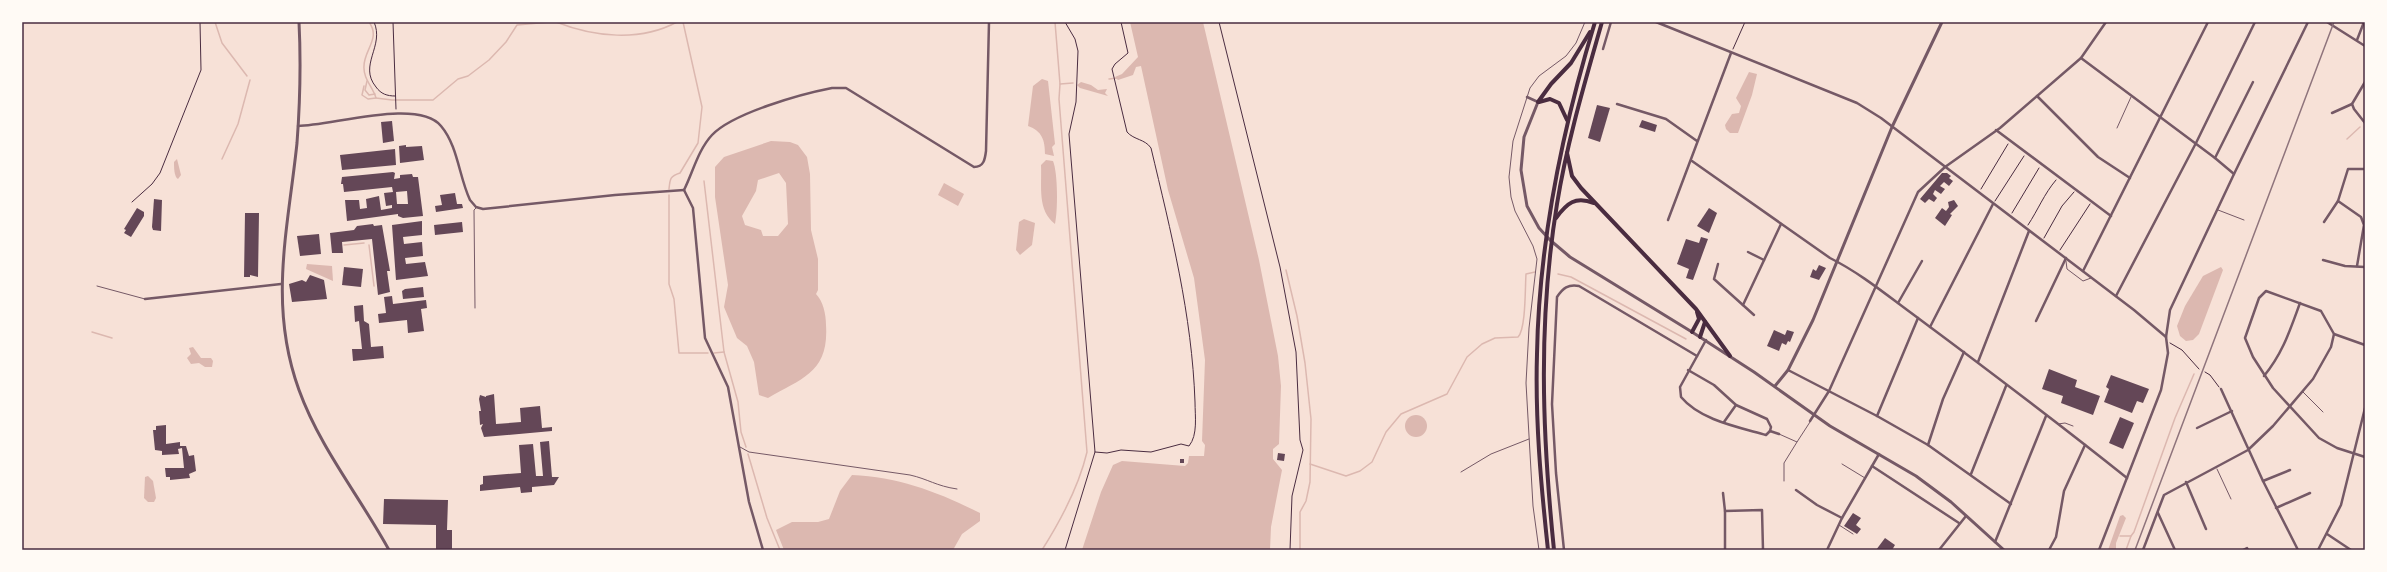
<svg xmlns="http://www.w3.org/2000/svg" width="2387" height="572" viewBox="0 0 2387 572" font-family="Barlow,sans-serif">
<rect width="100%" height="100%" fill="#f7e1d7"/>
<g fill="#dcb8b0" fill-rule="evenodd">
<path d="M1130,22H1203L1259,260L1278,356L1281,386L1279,444L1273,449V459L1282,470L1271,527L1270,550H1082L1101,492L1113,465L1122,461L1185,466L1188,463L1189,456H1204L1205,445L1202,441L1205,360L1194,278L1168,190L1141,66L1136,67L1133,75L1118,80L1115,77L1122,74L1138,57Z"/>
<path d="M1749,72L1757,74L1752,95L1738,133H1730L1726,129L1725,125L1732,114L1739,113L1741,106L1736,98Z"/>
<path d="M1042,79L1048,81L1055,144L1052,147L1054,156L1045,154C1045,140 1042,131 1028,126L1033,86Z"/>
<path d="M1081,82L1091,85L1098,90L1107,89L1105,93L1108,96L1080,88L1077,85Z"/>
<path d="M771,141L790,142L798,145L807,157L810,174L811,230L818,259V290L816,294C823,301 826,314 826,325C829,372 803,378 768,398L759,395L754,362L747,346L737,338L724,307L728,285L715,197V167L724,157ZM779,173L786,183L788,224L778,236H763L761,230L745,225L742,216L756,191L758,180Z"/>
<path d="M177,159L181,175L178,179C174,177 174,167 174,162Z"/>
<path d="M1046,160L1053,161C1058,173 1058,211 1055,224C1037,210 1042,187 1041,165Z"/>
<path d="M944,183L964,194L958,206L938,195Z"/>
<path d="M1024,219L1035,223L1032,245L1020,255L1016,250L1019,222Z"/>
<path d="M307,264L332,266L333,281L306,269Z"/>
<path d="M2221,267L2223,270L2199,334L2193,340L2186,341L2180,336L2177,326L2185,306L2203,276Z"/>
<path d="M193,347L201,358H211L213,361L212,367H205L199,363L191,364L187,358L191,354L189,348Z"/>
<circle cx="1416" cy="426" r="11"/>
<path d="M852,475C899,477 938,492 980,513V521L962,534L953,550H784L776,530L792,522H818L829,519L840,491Z"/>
<path d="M148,476L153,481L156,498L154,502H148L144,498L145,477Z"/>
<path d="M2123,515L2126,518L2116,543V550H2108L2120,516Z"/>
</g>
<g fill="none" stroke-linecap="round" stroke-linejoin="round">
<g stroke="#dcb8b0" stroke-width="1.5">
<path d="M215,22L222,43L247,76"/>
<path d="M369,22C381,38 364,50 364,66C363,79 373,87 376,98L392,100H433L458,79L468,76L489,60L506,42L517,25L550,22"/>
<path d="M556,22C594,37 640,42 677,22"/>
<path d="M1109,79L1117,78"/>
<path d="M367,81L365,90L369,95L375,94"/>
<path d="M1060,84L1073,83"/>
<path d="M364,86L362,95L368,99L376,98"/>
<path d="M2347,139L2360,127"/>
<path d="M222,159L238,124L250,80"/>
<path d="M704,181L724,352L738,402L741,432L746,447"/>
<path d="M669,189C670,179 670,176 680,173L698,143L702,107L683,22"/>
<path d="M669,195V284L674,299L679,353H708"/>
<path d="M344,245L364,243"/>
<path d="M369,245L374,286"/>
<path d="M1286,270L1297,316L1305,363L1311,419L1310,482L1306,501L1300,512V550"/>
<path d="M1558,274L1571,277L1686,339"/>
<path d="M92,332L112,338"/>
<path d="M714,353L724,352"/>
<path d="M748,454L767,518L780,550"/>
<path d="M1310,464L1346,476L1360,471L1372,462L1386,432L1401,414L1447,394L1467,357L1482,344L1495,338L1518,337C1526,329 1525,288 1526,274L1535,272"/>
<path d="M2120,536H2131L2134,532L2175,418L2194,374"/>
<path d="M1042,550C1061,520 1079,486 1087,452L1059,99L1060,84L1055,22"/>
<path d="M2126,550L2131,536"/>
</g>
</g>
<g fill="#644757" fill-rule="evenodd">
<path d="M1597,105L1610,108L1600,142L1588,138Z"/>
<path d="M1642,120L1657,125L1655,132L1639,127Z"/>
<path d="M392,121L394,141L383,143L381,122Z"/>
<path d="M406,145V147L422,146L424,160L400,163L399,146Z"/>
<path d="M395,149L396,165L342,170L340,155Z"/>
<path d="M393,172L395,173L394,179L400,178V175L412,174L413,177H418L423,216L403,218L398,216V214L347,221L345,200H359L360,209L367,208L366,199L379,196L381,210L392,208V205L386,206L384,193L393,192L392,187L344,192L343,184H341L342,177ZM407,191L408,204H397L396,192Z"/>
<path d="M1942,173H1947L1951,176L1949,178L1953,181L1949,186L1944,182L1940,186L1945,189L1941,194L1935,190L1933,194L1937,198L1934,202L1929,199L1925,203L1920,199Z"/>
<path d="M455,193L457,204H462L463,208L436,212L435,206L442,205L440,195Z"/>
<path d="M154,199L162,200L161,231L153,230L152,227Z"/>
<path d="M1954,200L1958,206L1950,214L1952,215L1945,226L1935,218L1942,208L1946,211L1949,207L1948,202Z"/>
<path d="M137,208L144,212V216L131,237L124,233L126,230L124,229Z"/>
<path d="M1709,208L1717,213L1709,233L1697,226Z"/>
<path d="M245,213H259L258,277L250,275V277H244Z"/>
<path d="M422,221V235L403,237L404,244L422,242L423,256L405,258L406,264L425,262L428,276L396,280L392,225Z"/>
<path d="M462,222L463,232L435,235L434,225Z"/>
<path d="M373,224L374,226L382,225L390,271H387L390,292L378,295L372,239L342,242L343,253H332L330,233L354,230L357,226Z"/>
<path d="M319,234L321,254L300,256L297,236Z"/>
<path d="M1701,237L1708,239L1693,280L1686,278L1689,269L1677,264L1686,239L1699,243Z"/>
<path d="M1819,265L1826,268L1819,280L1810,277L1813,269L1816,271Z"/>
<path d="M344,267L363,269L361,287L342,285Z"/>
<path d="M310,275L324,280L327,299L292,302L289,284L302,280L306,282Z"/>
<path d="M423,287L424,297L403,299L402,291L405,289Z"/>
<path d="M392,296L393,304L426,300L427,308L421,309L424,331L408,333L407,320L379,323L378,314L386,313L384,297Z"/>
<path d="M363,305L364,321L369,324L371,347L383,346L384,358L353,361L352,349H362L359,321L355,322L354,306Z"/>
<path d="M1774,330L1785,335L1787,330L1794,332L1790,342L1788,341L1786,345L1782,343L1779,351L1767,346Z"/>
<path d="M2049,369L2077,380L2075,387L2100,396L2093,415L2061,403L2063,396L2042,389Z"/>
<path d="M2111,375L2149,389L2143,403L2137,401L2132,413L2104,402L2109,389L2106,387Z"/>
<path d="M494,394L496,424L521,422L520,408L540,406L542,428L552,427V431L484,437L481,428L483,424L480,425L479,411H481L479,399L480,395L486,397V396Z"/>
<path d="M2120,417L2134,423L2123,449L2109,443Z"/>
<path d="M166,425V444L180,442V446H186L189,456L194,455L196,471L189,474L190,478L170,480V477H166L165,468H184L182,448L178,449L179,454L162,455V451L155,450L153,430H156V426Z"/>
<path d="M549,441L552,477H559L554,485L532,487V492L521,493L520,487L480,491V485L483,484V476L521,473L519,445L533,444L536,476H543L540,442Z"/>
<path d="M1278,453L1285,454L1284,461L1277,460Z"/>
<rect x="1180" y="459" width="4" height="4"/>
<path d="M384,499L448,500L447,530H452V550H436V525L383,524Z"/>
<path d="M1853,513L1861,518L1856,525L1861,529L1857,534L1844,526Z"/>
<path d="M1885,538L1895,545L1892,550H1876Z"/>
</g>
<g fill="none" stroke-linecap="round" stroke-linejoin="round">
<g stroke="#4a2c40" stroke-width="1">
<path d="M374,22C385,46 358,65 376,87C381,94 387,96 395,96"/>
<path d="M393,22L396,109"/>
<path d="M1065,22L1075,39L1078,51L1076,102L1069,134L1095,452L1065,550"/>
<path d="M1219,22L1280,267L1296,352L1300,440L1303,450L1292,496L1290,550"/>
<path d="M1733,49L1745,22"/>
<path d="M1981,189L2008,144"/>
<path d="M1995,201L2024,156"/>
<path d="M132,202L152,184L160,173L201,70L200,22"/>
<path d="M2012,213L2039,168"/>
<path d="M2028,225C2038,210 2044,194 2056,180"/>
<path d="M2044,238L2062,206L2074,192"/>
<path d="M2060,250L2090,204"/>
<path d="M2170,343L2182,350L2199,369"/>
<path d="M2205,372L2210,375L2219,387"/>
<path d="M1095,452L1107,453L1121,450L1151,452L1181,444L1189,446C1198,435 1195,416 1195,402C1192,315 1171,232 1151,148C1145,139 1134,140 1127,132L1112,69L1115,64L1128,53L1121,22"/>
</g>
<g stroke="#755966" stroke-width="1">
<path d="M2117,128L2131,97"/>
<path d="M2218,210L2244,220"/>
<path d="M2066,261L2067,269L2083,281L2091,278"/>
<path d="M97,286L145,299"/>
<path d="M475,308L474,210L476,208"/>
<path d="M2303,392L2323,412"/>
<path d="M2058,424L2065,423L2073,426"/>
<path d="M1779,434L1797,442L1810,422"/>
<path d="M740,447L749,452L910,475C928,479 936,486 957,489"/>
<path d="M1842,464L1865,478"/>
<path d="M2217,469L2231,499"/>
<path d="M1461,472L1491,454L1529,439"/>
<path d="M1784,481V463L1797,442"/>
<path d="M1839,525L1853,534"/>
<path d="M1539,550L1533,506L1526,383L1529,328L1537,259L1533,246L1515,211L1511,197L1509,177L1513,141L1530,88L1539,76L1566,56L1576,43L1585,22"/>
</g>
<g stroke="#755966" stroke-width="2.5">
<path d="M1656,22L1857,103L1881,118L2134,310L2166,337"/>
<path d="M2327,22L2365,46"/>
<path d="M2357,40L2364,22"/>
<path d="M1603,49L1611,22"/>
<path d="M2081,58L2215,158L2234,174"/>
<path d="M2365,82L2352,104L2354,109L2365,123"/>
<path d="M2037,96L2098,157L2130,178"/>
<path d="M1527,97L1538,102"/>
<path d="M1617,104L1666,119L1697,141"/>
<path d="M2332,113L2352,104"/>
<path d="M298,126C331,126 418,98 441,126C458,146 459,177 470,200L476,207L483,209L615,195L684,190"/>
<path d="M1996,130L2111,216"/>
<path d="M2215,158L2253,82"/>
<path d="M1692,161L1830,258C1862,274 1889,297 1918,318C1988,370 2058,423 2127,478"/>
<path d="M684,190C693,172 698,150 712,135C733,113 801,94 832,88H846L974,167C984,167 985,159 986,151L989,22"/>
<path d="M684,190L693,208L705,338L728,387L749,502L763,550"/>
<path d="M2338,201L2348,169H2365"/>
<path d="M1668,220L1731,53"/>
<path d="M2324,222L2338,201L2361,217L2364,225L2357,266"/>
<path d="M1748,252L1764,260"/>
<path d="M2323,260L2345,266L2365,267"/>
<path d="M1718,264L1714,279L1754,315"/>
<path d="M2083,271L2208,22"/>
<path d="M2116,296L2196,143L2255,22"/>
<path d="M145,299L281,284"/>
<path d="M1898,303L1922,261"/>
<path d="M1743,305L1781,224"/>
<path d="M2036,321L2066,258"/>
<path d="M1930,327L1993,204"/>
<path d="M1706,340L1680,387L1681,397C1700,420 1738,427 1766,435L1770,431L1779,434"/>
<path d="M2365,345L2334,334L2321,311L2266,291L2259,298L2245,338L2253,357L2273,388L2319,438L2337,448L2365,457"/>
<path d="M1978,362L2029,231"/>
<path d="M1688,370L1714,385L1736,405L1767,419L1771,427L1770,431"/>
<path d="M1788,370L1877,416L1928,445L2011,504"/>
<path d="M2264,376C2283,353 2290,330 2300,303"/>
<path d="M2221,389L2263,481L2298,550"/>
<path d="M1877,416L1918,318"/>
<path d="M1810,421L1829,391L1918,192L1945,167L2000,128L2081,58L2106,22"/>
<path d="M1724,422L1736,405"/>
<path d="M2197,428L2232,411"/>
<path d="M1928,445L1943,399L1964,352"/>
<path d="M1872,466L1959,523"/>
<path d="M1971,474L2006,386"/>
<path d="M2263,481L2290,470"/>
<path d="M2186,482L2206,529"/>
<path d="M1796,490L1817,505L1842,518"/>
<path d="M1723,493L1725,511"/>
<path d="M2276,508L2310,493"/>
<path d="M2158,513L2175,550"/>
<path d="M2327,534L2351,550"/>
<path d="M1995,542L2046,416"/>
<path d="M1564,550L1556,473L1552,404L1557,297C1563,288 1568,284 1579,286L1697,356"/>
<path d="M1725,550V511L1762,510L1763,550"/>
<path d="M1827,550L1842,518L1879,454"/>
<path d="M1939,550L1966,516"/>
<path d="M2049,550L2056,537L2064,491L2085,445"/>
<path d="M2099,550L2161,390L2168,353L2166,337L2170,310L2234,174L2308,22"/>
<path d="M2143,550L2164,495L2248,450L2273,426L2313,379L2331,347L2334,334"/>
<path d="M2243,550L2247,548L2248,550"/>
<path d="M2318,550L2341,505L2365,408"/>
</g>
<g stroke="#755966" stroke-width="3">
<path d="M299,22C301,62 300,103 297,143C288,229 268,305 299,390C320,448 360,497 389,550"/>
<path d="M1538,102L1524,137L1521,170L1527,206L1539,228L1550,240L1570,257L1692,332L1754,372L1830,426L1916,476L1951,502L2004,550"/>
<path d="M1775,386L1788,370L1813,320L1892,127L1942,22"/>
</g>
<g stroke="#4a2c40" stroke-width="4">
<path d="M1538,102L1551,84L1571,63L1590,32"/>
<path d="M1539,102L1550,99L1559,103L1567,120"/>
<path d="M1567,153L1572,176L1581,188L1696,309L1730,356"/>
<path d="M1556,218C1567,203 1575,196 1594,203"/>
<path d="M1692,332L1699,319L1697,312"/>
<path d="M1700,337L1705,322"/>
<path d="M1548,550C1541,485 1535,420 1537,354C1539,241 1562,130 1595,22"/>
<path d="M1554,550C1542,432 1538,321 1557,204C1567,142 1585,82 1602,22"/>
</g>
<path stroke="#8f747c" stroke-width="1.5" d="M2135,550L2334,22"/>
</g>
<rect width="2387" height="572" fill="none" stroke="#fffaf5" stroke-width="46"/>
<rect x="23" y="23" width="2341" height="526" fill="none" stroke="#4a2c40" stroke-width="1.5"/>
</svg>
